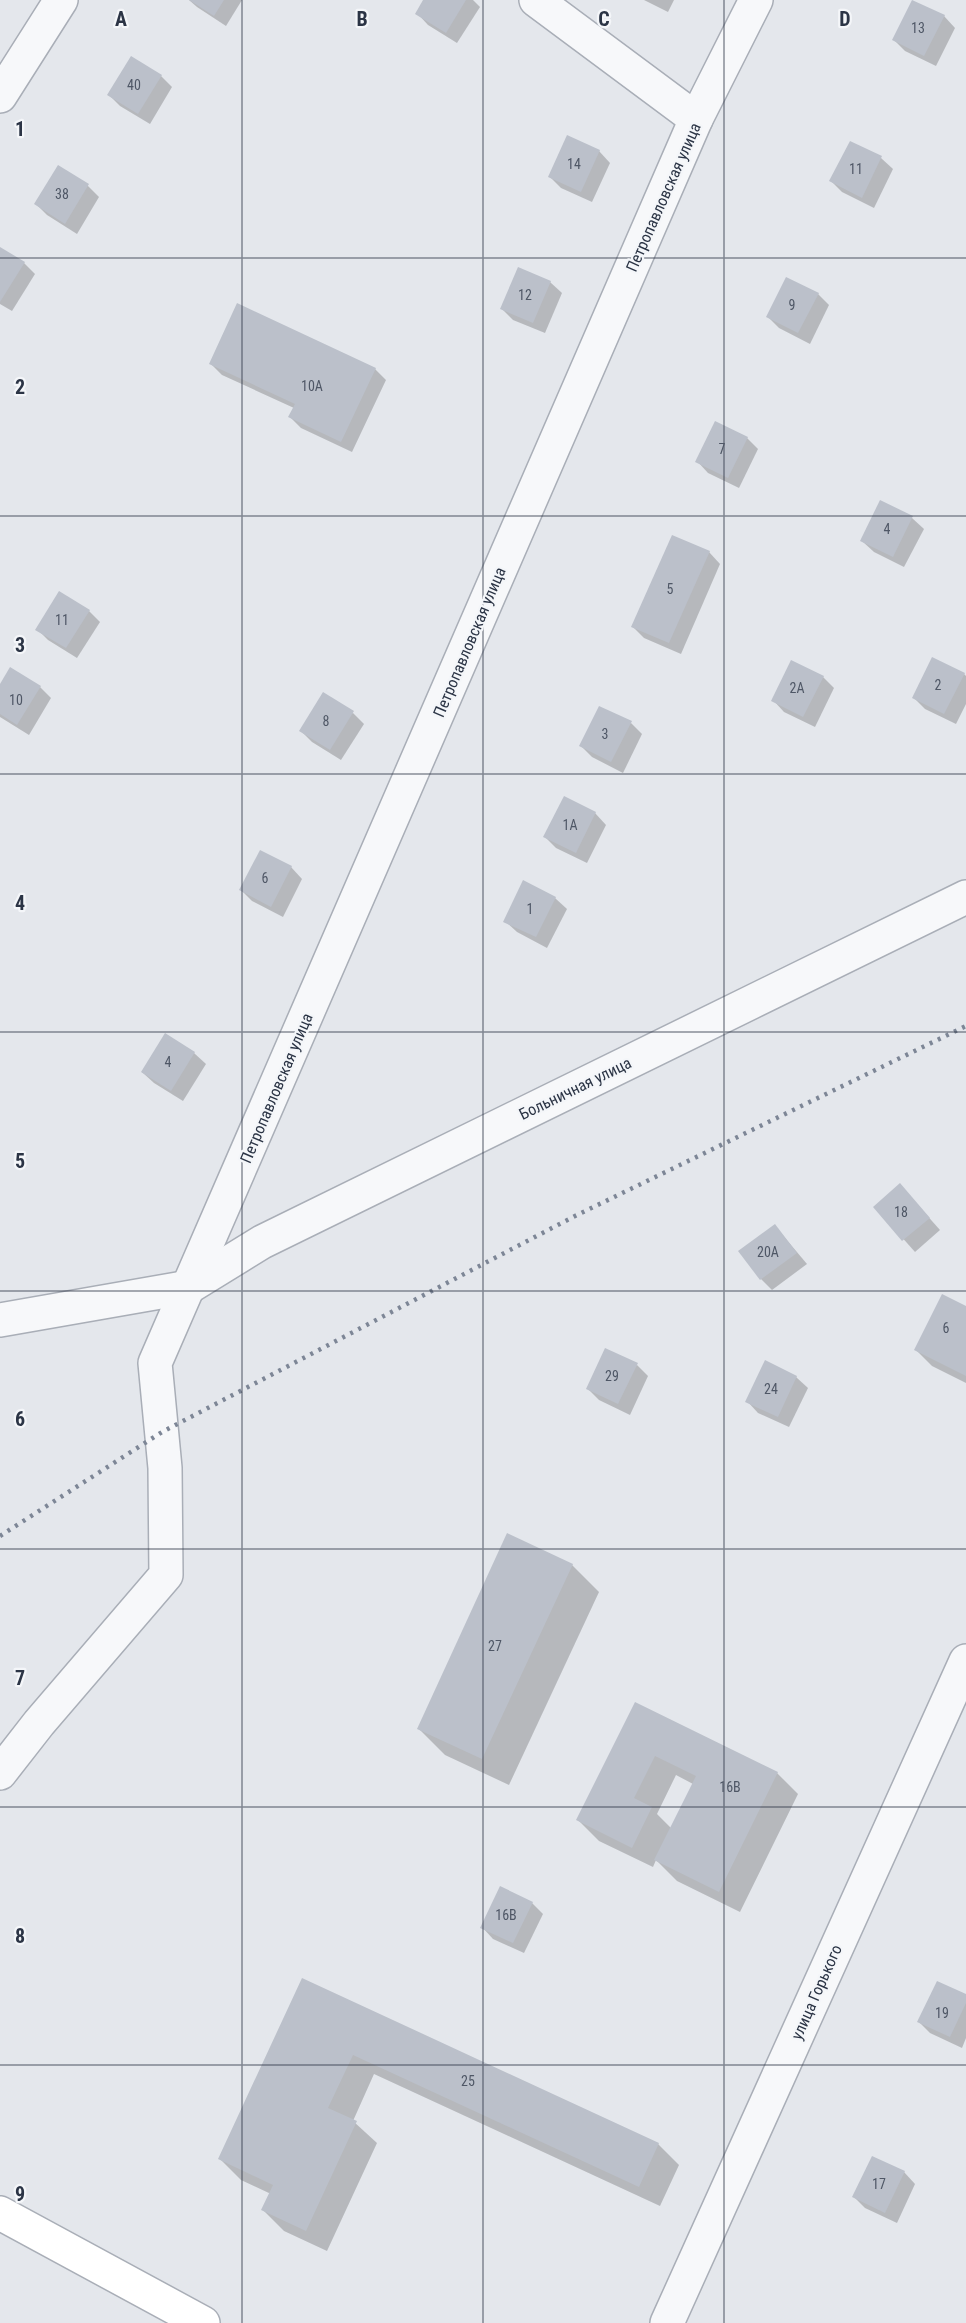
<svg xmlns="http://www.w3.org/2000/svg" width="966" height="2323" viewBox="0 0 966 2323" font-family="'Roboto Condensed',sans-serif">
<rect width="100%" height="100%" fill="#e4e7ec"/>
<g fill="#0003" fill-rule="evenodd">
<path d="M189,0H242L226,26L197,7Z"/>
<path d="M425,0H473L480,7L457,43L428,25L417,13Z"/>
<path d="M644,0H674L668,12Z"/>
<path d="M944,16L955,28L936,66L905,51L894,40Z"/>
<path d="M161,76L172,87L150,124L120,106L109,95Z"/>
<path d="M850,143L881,158L893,169L874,208L842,192L831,181Z"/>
<path d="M599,151L610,163L592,202L561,188L549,176Z"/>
<path d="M59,168L88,186L99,197L77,234L47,215L36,204Z"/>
<path d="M0,249L24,263L35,274L12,311L0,304Z"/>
<path d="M550,282L562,293L545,333L513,320L501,308Z"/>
<path d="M818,294L829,305L810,344L779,328L768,317Z"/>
<path d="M210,363L375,369L386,380L352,452L301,428L290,417L294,408L222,375Z"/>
<path d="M747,438L758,449L739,488L708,473L697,461Z"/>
<path d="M881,502L912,518L924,529L904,567L874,552L862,541Z"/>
<path d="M709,552L720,564L681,654L644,638L633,627Z"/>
<path d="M89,611L100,622L77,658L48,640L37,629Z"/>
<path d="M964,674L966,676V704L956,724L925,709L914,698Z"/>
<path d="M823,677L834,688L815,727L784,712L773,700Z"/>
<path d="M0,687H40L51,698L29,735L0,717Z"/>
<path d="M353,713L364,724L341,760L312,742L301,731Z"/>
<path d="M631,723L642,734L623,773L592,757L581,746Z"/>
<path d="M595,813L606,825L587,863L556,848L545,837Z"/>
<path d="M291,867L302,879L283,917L252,901L241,890Z"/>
<path d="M555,898L567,909L547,948L517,932L505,921Z"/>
<path d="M165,1035L194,1053L206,1064L183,1101L154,1083L142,1072Z"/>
<path d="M900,1185L940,1230L915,1252L875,1207Z"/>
<path d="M775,1226L807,1264L772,1290L761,1279L741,1251Z"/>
<path d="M966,1307V1383L932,1366L916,1350Z"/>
<path d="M637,1365L648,1376L630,1415L599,1400L587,1388Z"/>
<path d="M796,1377L808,1388L789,1427L758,1413L747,1401Z"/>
<path d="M572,1565L599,1592L509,1785L445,1755L418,1728Z"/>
<path d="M636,1704L777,1773L798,1794L740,1912L677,1881L656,1860L653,1867L599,1841L578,1820ZM676,1775L693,1784L671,1828L657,1814Z"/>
<path d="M532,1903L543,1914L524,1953L493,1939L482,1927Z"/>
<path d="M303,1980L658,2144L679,2165L660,2206L374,2074L353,2121L377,2143L327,2251L284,2231L263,2210L271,2194L241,2180L220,2159Z"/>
<path d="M966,1996V2038L962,2048L930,2033L919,2022Z"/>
<path d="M904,2172L915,2184L897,2223L865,2208L854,2197Z"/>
</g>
<g fill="#bbc0ca">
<path d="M189,0H224L214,16Z"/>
<path d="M423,0H466L446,33L415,14Z"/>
<path d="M912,0L945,15L924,56L892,40Z"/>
<path d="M131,56L162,75L138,114L107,95Z"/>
<path d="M567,135L600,150L581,192L548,177Z"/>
<path d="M850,141L882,156L862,198L829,181Z"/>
<path d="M58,165L89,184L65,224L34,204Z"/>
<path d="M0,247L25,262L0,302Z"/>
<path d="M518,267L551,281L533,323L500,309Z"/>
<path d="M786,277L819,293L798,333L766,317Z"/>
<path d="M237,303L376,368L341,442L288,417L295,404L209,364Z"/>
<path d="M715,421L748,437L728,478L695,462Z"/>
<path d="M880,500L913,516L893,557L860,541Z"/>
<path d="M672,535L710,551L669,643L631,627Z"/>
<path d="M59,591L90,610L66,648L35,630Z"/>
<path d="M932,657L965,673L944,714L912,698Z"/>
<path d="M791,660L824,676L803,717L771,701Z"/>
<path d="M10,667L41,686L17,725L0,714V684Z"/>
<path d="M323,692L354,711L330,750L299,731Z"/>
<path d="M599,706L632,721L611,762L579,746Z"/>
<path d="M564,796L596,812L576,853L543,837Z"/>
<path d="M260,850L292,866L271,907L239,890Z"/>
<path d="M523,880L556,897L536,937L503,922Z"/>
<path d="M165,1033L195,1052L171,1091L141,1072Z"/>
<path d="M900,1183L930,1218L902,1241L873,1207Z"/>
<path d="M775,1224L797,1253L760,1280L738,1251Z"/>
<path d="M942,1294L966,1306V1376L914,1350Z"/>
<path d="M605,1348L638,1363L618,1404L586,1389Z"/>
<path d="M765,1360L797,1376L778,1417L745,1402Z"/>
<path d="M507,1533L573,1564L482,1759L417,1729Z"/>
<path d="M635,1702L778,1772L719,1892L654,1860L696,1776L655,1756L634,1798L652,1807L632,1848L576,1820Z"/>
<path d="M500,1886L533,1902L513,1943L480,1928Z"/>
<path d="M302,1978L659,2143L639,2187L353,2055L328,2108L357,2121L306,2231L261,2210L273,2185L218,2159Z"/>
<path d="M937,1981L966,1994V2003L950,2037L917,2022Z"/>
<path d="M872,2156L905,2171L885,2213L852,2197Z"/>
</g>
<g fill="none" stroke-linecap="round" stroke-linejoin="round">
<g stroke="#a9aeb7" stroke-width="36">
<g id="street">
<path d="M536,0L696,119"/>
<path d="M0,96L61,0"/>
<path d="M0,1320L189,1287L262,1242L966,897"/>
<path d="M0,1773L39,1723L166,1575L165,1468L155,1363L696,119L756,0"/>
<path d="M667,2323L966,1661"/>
</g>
</g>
<g stroke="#a9aeb7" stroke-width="36">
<path id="secondary" d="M0,2213L203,2323"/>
</g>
<use href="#street" stroke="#f7f8fa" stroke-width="33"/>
<use href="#secondary" stroke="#fff" stroke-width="33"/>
<path stroke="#7d8696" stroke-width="4.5" stroke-dasharray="3 6" stroke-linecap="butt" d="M0,1536L162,1432L575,1216L966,1026"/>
</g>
<path fill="none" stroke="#2b3445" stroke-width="1.5" stroke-opacity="0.55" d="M242,0V2323M483,0V2323M724,0V2323M0,258H966M0,516H966M0,774H966M0,1032H966M0,1291H966M0,1549H966M0,1807H966M0,2065H966"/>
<g text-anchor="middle" stroke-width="4.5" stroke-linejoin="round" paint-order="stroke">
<g font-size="14" fill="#4f5766">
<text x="918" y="33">13</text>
<text x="134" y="90">40</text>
<text x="574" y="169">14</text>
<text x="856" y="174">11</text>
<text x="62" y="199">38</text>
<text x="525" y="300">12</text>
<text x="792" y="310">9</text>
<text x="312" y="391">10А</text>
<text x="722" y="454">7</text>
<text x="887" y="534">4</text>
<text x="670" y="594">5</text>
<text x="62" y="625">11</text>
<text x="938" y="690">2</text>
<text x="797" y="693">2А</text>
<text x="16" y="705">10</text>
<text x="326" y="726">8</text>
<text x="605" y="739">3</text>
<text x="570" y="830">1А</text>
<text x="265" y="883">6</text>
<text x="530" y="914">1</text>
<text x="168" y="1067">4</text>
<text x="901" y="1217">18</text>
<text x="768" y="1257">20А</text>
<text x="946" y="1333">6</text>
<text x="612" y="1381">29</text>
<text x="771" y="1394">24</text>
<text x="495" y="1651">27</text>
<text x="730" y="1792">16В</text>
<text x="506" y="1920">16В</text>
<text x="942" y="2018">19</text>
<text x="468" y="2086">25</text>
<text x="879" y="2189">17</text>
</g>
<g font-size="16" fill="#2b3445" stroke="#f4f6f9">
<text transform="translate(663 197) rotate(-66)" y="6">Петропавловская улица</text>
<text transform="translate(469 642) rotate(-67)" y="6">Петропавловская улица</text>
<text transform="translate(276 1088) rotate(-67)" y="6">Петропавловская улица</text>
<text transform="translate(575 1088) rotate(-26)" y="6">Больничная улица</text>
<text transform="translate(816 1992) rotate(-66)" y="6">улица Горького</text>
</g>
</g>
<g font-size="20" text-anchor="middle" font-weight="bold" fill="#2b3445" stroke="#f4f6f9" stroke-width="4.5" stroke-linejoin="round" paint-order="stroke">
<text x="121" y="26">A</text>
<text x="362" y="26">B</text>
<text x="604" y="26">C</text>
<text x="845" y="26">D</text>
<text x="20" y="136">1</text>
<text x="20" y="394">2</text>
<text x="20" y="652">3</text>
<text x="20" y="910">4</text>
<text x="20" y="1168">5</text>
<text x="20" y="1426">6</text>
<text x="20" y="1685">7</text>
<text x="20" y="1943">8</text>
<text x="20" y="2201">9</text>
</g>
</svg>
